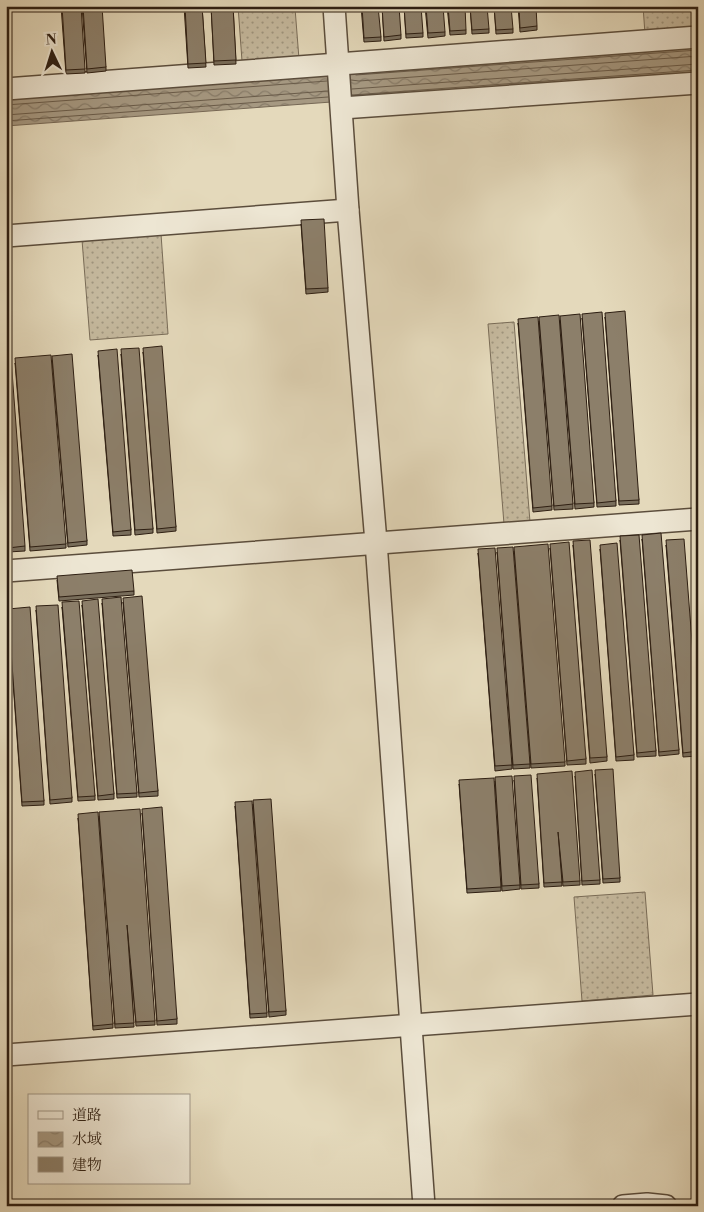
<svg xmlns="http://www.w3.org/2000/svg" width="704" height="1212" viewBox="0 0 704 1212" font-family="'Libre Bodoni','Noto Serif JP',serif">
<defs>
<pattern id="grass-dots" width="8" height="8" patternUnits="userSpaceOnUse" patternTransform="scale(1.25)"><rect width="8" height="8" fill="#c5b99e"/><path d="M2 2h.1M6 6h.1" fill="none" stroke="#a0967f" stroke-width="1.8" stroke-linecap="round"/></pattern>
<pattern id="water-waves" width="16" height="10" patternUnits="userSpaceOnUse" patternTransform="scale(1.25)"><rect width="16" height="10" fill="#a69982"/><path d="M0 5q4-4 8 0t8 0" fill="none" stroke="#887c69"/></pattern>
</defs>
<rect width="100%" height="100%" fill="#e4d9bb"/>
<filter id="stains"><feTurbulence type="fractalNoise" baseFrequency=".004" numOctaves="4"/><feColorMatrix values="0 0 0 0 .2 0 0 0 0 .09 0 0 0 0 .02 0 0 0 .5 -.17"/></filter>
<radialGradient id="worn" r=".72"><stop offset=".6" stop-color="#630" stop-opacity="0"/><stop offset="1" stop-color="#630" stop-opacity=".3"/></radialGradient>
<g fill="url(#grass-dots)" stroke="#796c58">
<path d="M238,6H316L295,8L299,59L242,61Z"/>
<path d="M643,6H698V31L645,34Z"/>
<path d="M161,234L168,334L90,340L82,240Z"/>
<path d="M514,322L530,522L504,524L488,324Z"/>
<path d="M645,892L653,995L582,1001L574,897Z"/>
</g>
<path fill="url(#water-waves)" stroke="#766855" d="M698,45V75L6,126V94Z"/>
<g fill="none" stroke-linecap="round" stroke-linejoin="round">
<g stroke="#6a5c4a" stroke-width="1">
<path d="M356,75L698,50"/>
<path d="M351,80L359,81L698,56"/>
<path d="M352,89L698,64"/>
<path d="M352,95L698,70"/>
<path d="M6,105L327,81"/>
<path d="M6,115L328,91"/>
<path d="M6,121L328,97"/>
</g>
<g stroke="#5b4d3c" stroke-width="24">
<g id="minor">
<path d="M334,6L348,210L376,542L424,1206"/>
<path d="M6,89L698,37"/>
<path d="M342,108L698,83"/>
<path d="M6,236L348,210"/>
<path d="M6,571L698,519"/>
<path d="M6,1055L698,1004"/>
<path d="M623,1206L647,1204L666,1206"/>
</g>
</g>
<use href="#minor" stroke="#ede6d3" stroke-width="21"/>
</g>
<g fill="#786d5b" stroke="#2d1e12">
<path d="M61,6L85,69V73L66,74Z"/>
<path d="M82,6L106,67V71L87,73Z"/>
<path d="M184,6H202L206,67L188,68Z"/>
<path d="M211,6H233L236,64L214,65Z"/>
<path d="M361,6L381,37V41L364,42Z"/>
<path d="M382,6L401,35V39L384,41Z"/>
<path d="M404,6L423,33V37L406,38Z"/>
<path d="M425,6L445,32V36L428,38Z"/>
<path d="M447,6L466,30V34L450,35Z"/>
<path d="M470,6L489,29V33L472,34Z"/>
<path d="M494,6L513,29V33L496,34Z"/>
<path d="M518,6L537,26V30L520,32Z"/>
<path d="M301,224L328,288V292L306,294Z"/>
<path d="M605,317L639,500V504L619,505Z"/>
<path d="M582,318L616,501V506L597,507Z"/>
<path d="M560,320L594,503V507L575,509Z"/>
<path d="M539,321L573,504V509L554,510Z"/>
<path d="M518,323L552,506V510L533,512Z"/>
<path d="M143,352L176,527V531L157,533Z"/>
<path d="M121,354L153,529V533L135,535Z"/>
<path d="M98,355L131,530V535L113,536Z"/>
<path d="M52,360L87,541V545L68,547Z"/>
<path d="M15,363L66,544V548L30,551Z"/>
<path d="M6,531L25,546V551L8,552Z"/>
<path d="M642,539L679,750V754L659,756Z"/>
<path d="M620,540L656,751V756L637,757Z"/>
<path d="M573,545L607,757V761L590,763Z"/>
<path d="M666,545L698,719V756L683,757Z"/>
<path d="M550,548L586,759V764L567,765Z"/>
<path d="M600,549L634,755V760L616,761Z"/>
<path d="M514,551L565,762V766L531,768Z"/>
<path d="M497,552L530,764V768L513,769Z"/>
<path d="M478,553L512,765V769L495,771Z"/>
<path d="M57,580L134,591V595L59,601Z"/>
<path d="M123,602L158,791V796L139,797Z"/>
<path d="M102,603L137,793V797L117,798Z"/>
<path d="M82,605L114,794V799L98,800Z"/>
<path d="M62,607L95,796V800L78,801Z"/>
<path d="M36,610L72,798V802L50,804Z"/>
<path d="M8,613L44,801V805L22,806Z"/>
<path d="M595,774L620,878V882L603,883Z"/>
<path d="M575,776L600,880V884L582,885Z"/>
<path d="M537,778L580,881V885L563,886L559,849L562,886L544,887Z"/>
<path d="M514,780L539,884V888L521,889Z"/>
<path d="M495,781L520,885V889L502,891Z"/>
<path d="M459,784L501,887V891L467,893Z"/>
<path d="M253,804L286,1011V1015L269,1017Z"/>
<path d="M235,806L267,1013V1017L250,1018Z"/>
<path d="M142,813L177,1019V1024L157,1025Z"/>
<path d="M99,816L155,1021V1025L136,1026L130,955L134,1027L115,1028Z"/>
<path d="M78,818L113,1024V1028L93,1030Z"/>
</g>
<g fill="#8c7f6a" stroke="#2d1e12">
<path d="M62,6H81L85,69L66,70Z"/>
<path d="M83,6H102L106,67L87,69Z"/>
<path d="M185,6H202L206,63L188,64Z"/>
<path d="M211,6H233L236,60L214,61Z"/>
<path d="M362,6H378L381,37L364,38Z"/>
<path d="M382,6H399L401,35L384,37Z"/>
<path d="M404,6H421L423,33L406,34Z"/>
<path d="M426,6H443L445,32L428,33Z"/>
<path d="M448,6H465L466,30L450,31Z"/>
<path d="M470,6H487L489,29L472,30Z"/>
<path d="M494,6H511L513,29L496,30Z"/>
<path d="M519,6H536L537,26L520,28Z"/>
<path d="M324,219L328,288L306,289L301,220Z"/>
<path d="M625,311L639,500L619,501L605,313Z"/>
<path d="M602,312L616,501L597,503L582,314Z"/>
<path d="M580,314L594,503L575,504L560,316Z"/>
<path d="M559,315L573,504L554,506L539,317Z"/>
<path d="M538,317L552,506L533,508L518,319Z"/>
<path d="M162,346L176,527L157,529L143,348Z"/>
<path d="M139,348L153,529L135,530L121,349Z"/>
<path d="M117,349L131,530L113,532L98,351Z"/>
<path d="M72,354L87,541L68,543L52,356Z"/>
<path d="M51,355L66,544L30,547L15,358Z"/>
<path d="M11,358L25,546L8,548L6,527V359Z"/>
<path d="M661,533L679,750L659,752L642,535Z"/>
<path d="M639,535L656,751L637,753L620,536Z"/>
<path d="M684,539L698,719V751L683,753L666,540Z"/>
<path d="M590,540L607,757L590,758L573,541Z"/>
<path d="M569,542L586,759L567,761L550,544Z"/>
<path d="M617,543L634,755L616,757L600,545Z"/>
<path d="M548,544L565,762L531,764L514,547Z"/>
<path d="M513,547L530,764L513,765L497,548Z"/>
<path d="M495,548L512,765L495,766L478,549Z"/>
<path d="M132,570L134,591L59,597L57,576Z"/>
<path d="M142,596L158,791L139,793L123,598Z"/>
<path d="M121,597L137,793L117,794L102,599Z"/>
<path d="M98,599L114,794L98,796L82,601Z"/>
<path d="M79,601L95,796L78,797L62,602Z"/>
<path d="M58,605L72,798L50,800L36,606Z"/>
<path d="M30,607L44,801L22,802L8,609Z"/>
<path d="M613,769L620,878L603,879L595,770Z"/>
<path d="M592,770L600,880L582,881L575,772Z"/>
<path d="M572,771L580,881L563,882L558,832L562,882L544,883L537,774Z"/>
<path d="M531,775L539,884L521,885L514,776Z"/>
<path d="M512,776L520,885L502,886L495,777Z"/>
<path d="M494,778L501,887L467,889L459,780Z"/>
<path d="M271,799L286,1011L269,1012L253,800Z"/>
<path d="M252,801L267,1013L250,1014L235,802Z"/>
<path d="M162,807L177,1019L157,1021L142,809Z"/>
<path d="M140,809L155,1021L136,1022L127,925L134,1023L115,1024L99,812Z"/>
<path d="M98,812L113,1024L93,1026L78,814Z"/>
</g>
<rect width="704" height="1212" fill="none" stroke="#e4d9bb" stroke-width="25"/>
<rect x="8" y="8" width="689" height="1197" fill="none" stroke="#2d1e12" stroke-width="2.5"/>
<rect x="12" y="12" width="679" height="1187" fill="none" stroke="#2d1e12"/>
<rect x="28" y="1094" width="162" height="90" fill="#ede6d3" stroke="#a09686"/>
<rect x="38" y="1111" width="25" height="8" fill="#ede6d3" stroke="#a09686"/>
<text x="72" y="1120" font-size="15" fill="#2d1e12">道路</text>
<rect x="38" y="1132" width="25" height="15" fill="url(#water-waves)" stroke="#a09686"/>
<text x="72" y="1144" font-size="15" fill="#2d1e12">水域</text>
<rect x="38" y="1157" width="25" height="15" fill="#8c7f6a" stroke="#a09686"/>
<text x="72" y="1170" font-size="15" fill="#2d1e12">建物</text>
<g transform="translate(52 52) rotate(356)" stroke="#ede6d3" stroke-width="4" paint-order="stroke">
<path d="M0-4L9 19L0 12L-9 19Z" fill="#2d1e12"/>
<text y="-8" font-size="14" font-weight="bold" text-anchor="middle" fill="#2d1e12">N</text>
</g>
<rect width="100%" height="100%" filter="url(#stains)"/>
<rect width="100%" height="100%" fill="url(#worn)"/>
</svg>
